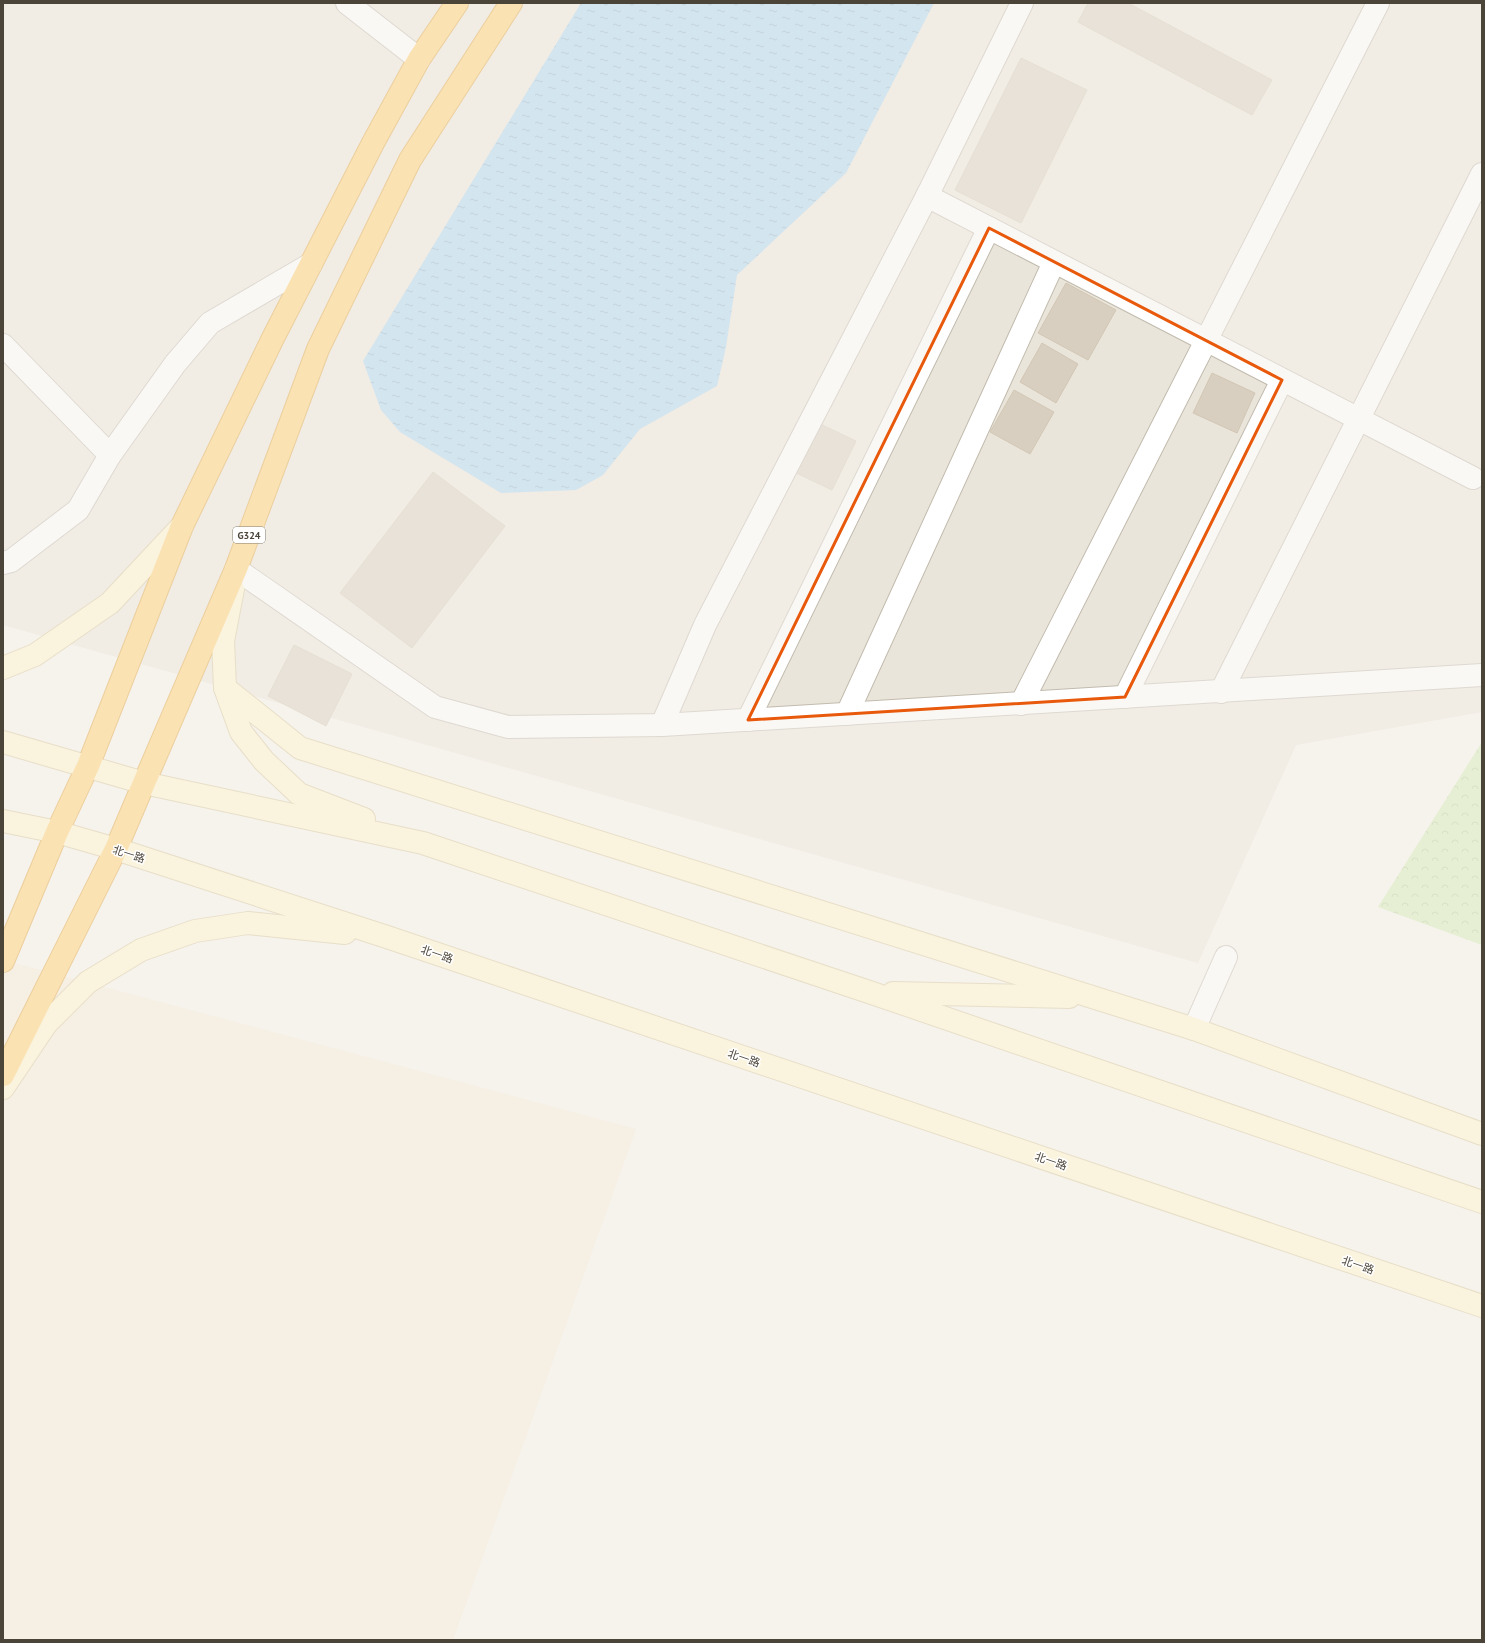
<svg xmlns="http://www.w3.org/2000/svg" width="1485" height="1643" viewBox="0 0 1485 1643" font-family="'PT Sans','Noto Sans SC',sans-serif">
<defs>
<pattern id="forest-crowns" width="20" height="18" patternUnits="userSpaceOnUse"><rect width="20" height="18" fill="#d2eab5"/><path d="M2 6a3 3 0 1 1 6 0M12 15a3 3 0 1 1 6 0" fill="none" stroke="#b6ca9c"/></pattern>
<pattern id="water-ripples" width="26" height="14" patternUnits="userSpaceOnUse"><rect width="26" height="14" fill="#a9d4f2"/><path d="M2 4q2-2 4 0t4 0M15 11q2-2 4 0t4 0" fill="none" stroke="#8caec5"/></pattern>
</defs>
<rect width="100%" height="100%" fill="#f6f3ec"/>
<path fill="#eae5da" d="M3,3H1482V712L1296,745L1198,963L3,625Z"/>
<path fill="#f7ead8" d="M3,960L636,1129L453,1640H3Z"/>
<path fill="url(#forest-crowns)" d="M1482,742V945L1378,907Z"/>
<path fill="url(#water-ripples)" d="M581,3H934L846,173L737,275L726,347L717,386L640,429L603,475L576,490L501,493L400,432L381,410L363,361Z"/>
<g fill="#d8cfc1" stroke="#d3c7b4">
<path d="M1088,3H1128L1272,80L1252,115L1078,22Z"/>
<path d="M1021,58L1087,90L1021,223L955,190Z"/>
<path d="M1066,283L1116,310L1088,360L1038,333Z"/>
<path d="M1042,343L1078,364L1056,403L1020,382Z"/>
<path d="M1212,373L1255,393L1237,433L1193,413Z"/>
<path d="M1014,390L1054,412L1030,454L990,432Z"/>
<path d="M816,422L856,441L832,490L792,471Z"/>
<path d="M433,472L505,526L412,648L340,593Z"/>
<path d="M294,645L352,674L326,726L268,696Z"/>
</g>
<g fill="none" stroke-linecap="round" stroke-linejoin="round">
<g stroke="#c2bbae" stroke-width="24">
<g id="street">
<path d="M347,3L419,59"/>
<path d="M927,196L1473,478"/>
<path d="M3,345L110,455"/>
<path d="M3,563L11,561L78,510L110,455L175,364L210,323L311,264"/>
<path d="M236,569L435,707L508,727L662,725L1482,675"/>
<path d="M1221,692L1482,174"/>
<path d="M1125,697L1282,380"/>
<path d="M1021,704L1378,3"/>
<path d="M847,714L1054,262"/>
<path d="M748,720L989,228"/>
<path d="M662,725L705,625L927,196L1022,3"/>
<path d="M1194,1029L1226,957"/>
</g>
</g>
<g stroke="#d6c79b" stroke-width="24">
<g id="secondary">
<path d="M233,589L223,641L225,688L241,732L264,761L299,794L364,819"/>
<path d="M3,668L35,655L110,603L182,526"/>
<path d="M225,688L300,748L1194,1029L1482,1134"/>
<path d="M3,742L144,783L423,843L872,993L1482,1202"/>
<path d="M3,821L57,832L116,849L387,937L1482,1306"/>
<path d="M893,993L1069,997"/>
<path d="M3,1088L46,1024L88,982L141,950L195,931L248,923L345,933"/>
</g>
</g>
<g stroke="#e0a43c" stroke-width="24">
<g id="highway">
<path d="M3,961L57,832L88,766L182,526L272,340L373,143L419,59L457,3"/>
<path d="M3,1075L116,849L144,783L236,569L318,349L410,160L511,3"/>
</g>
</g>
<use href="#street" stroke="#fff" stroke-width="22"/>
<use href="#secondary" stroke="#fff3cd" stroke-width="22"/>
<use href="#highway" stroke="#ffcf6e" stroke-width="22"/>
</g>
<path d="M0 0H1485V1643H0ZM989,228L1282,380L1125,697L748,720Z" fill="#f6f3ec" fill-opacity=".55" fill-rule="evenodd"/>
<path fill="none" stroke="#e8590c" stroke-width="3" stroke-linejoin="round" d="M989,228L1282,380L1125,697L748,720Z"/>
<g text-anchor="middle" stroke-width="3" stroke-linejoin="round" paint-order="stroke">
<rect fill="#fff" stroke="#817c74" stroke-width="1" x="233" y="527" width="32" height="16" rx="3"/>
<g font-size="10" font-weight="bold" fill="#4b4439">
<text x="249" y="539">G324</text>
</g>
<g font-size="11" fill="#4b4439" stroke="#fff">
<text transform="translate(129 854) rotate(18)" y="4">北一路</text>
<text transform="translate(437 954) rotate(19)" y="4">北一路</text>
<text transform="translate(744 1058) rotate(19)" y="4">北一路</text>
<text transform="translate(1051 1161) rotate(19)" y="4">北一路</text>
<text transform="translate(1358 1265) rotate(19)" y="4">北一路</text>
</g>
</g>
<rect width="1485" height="1643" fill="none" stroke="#4b4439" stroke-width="8"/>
</svg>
